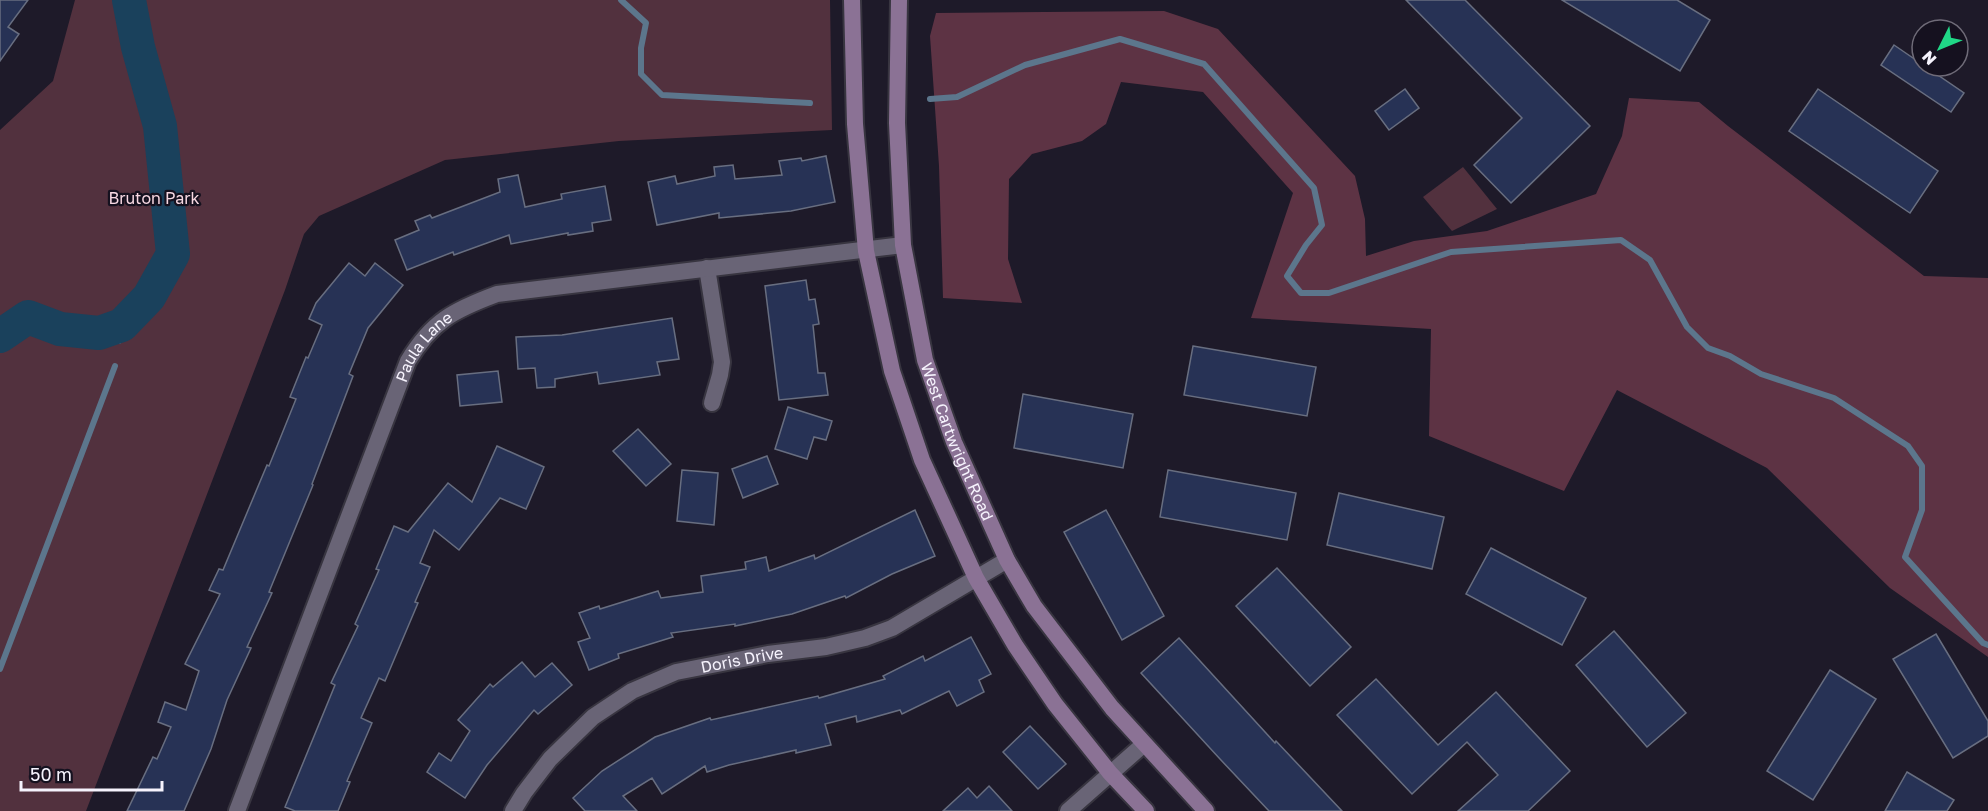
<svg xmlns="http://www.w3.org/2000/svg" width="1988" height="811" viewBox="0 0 1988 811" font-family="'Golos Text',sans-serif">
<rect width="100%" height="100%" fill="#1e1a29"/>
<g fill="#52313e">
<path d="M75,0H830L832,130L619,141L445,160L319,216L304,234L285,290L86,811H0V130L53,81Z"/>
<path d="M1463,167L1497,209L1452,231L1423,197Z"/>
</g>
<path fill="#5d3344" d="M1164,11L1218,29L1355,176L1365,219L1366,256L1414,241L1487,231L1596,194L1622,136L1629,98L1699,102L1728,126L1924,276L1988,278V657L1890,588L1767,468L1617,390L1564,491L1429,436L1431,329L1251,318L1293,193L1203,92L1121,82L1106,124L1082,141L1032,154L1009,179L1008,259L1022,303L943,298L939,166L930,36L936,13Z"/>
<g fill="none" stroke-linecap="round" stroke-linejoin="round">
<g stroke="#5c768c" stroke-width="6">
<path d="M621,0L646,23L641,48V74L662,95L810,103"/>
<path d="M930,99L957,97L1025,65L1120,39L1204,64L1314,188L1322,225L1306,245L1287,276L1301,293H1329L1451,252L1621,240L1650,260L1687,327L1708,348L1730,356L1761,374L1834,398L1908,446L1922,466V510L1905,557L1983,643L1988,645"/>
<path d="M119,341L122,325"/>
<path d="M0,669L115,366"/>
</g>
<path stroke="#1a415c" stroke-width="34" d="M0,336L28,317L60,329L99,333L122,325L149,297L173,254L160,126L138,47L129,0"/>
</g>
<g fill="#273255" stroke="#686e80" stroke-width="1.5">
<path d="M0,0H28L8,27L19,34L0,61Z"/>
<path d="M1406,0H1465L1590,126L1511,203L1474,165L1522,118Z"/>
<path d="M1562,0H1677L1710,20L1680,71Z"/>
<path d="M1894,45L1964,93L1951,112L1881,65Z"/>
<path d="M1405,89L1419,108L1389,130L1375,111Z"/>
<path d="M1818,89L1938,171L1910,213L1789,131Z"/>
<path d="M826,156L835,202L791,211L719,218V213L657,225L648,182L675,176L677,184L715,176L714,167L733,165L735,179L782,175L779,161L801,158L802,161Z"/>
<path d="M518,175L525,207L562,199L561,194L605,186L611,220L592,223L593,231L568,235V233L511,244L509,235L454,255L453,252L407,270L395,240L419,230L415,221L430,215L432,218L500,192L498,179Z"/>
<path d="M349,263L365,276L375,263L403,285L368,328L349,374L353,376L312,484L313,485L269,592L272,593L247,647L251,648L227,700L211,749L184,811H127L153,757L157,759L171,727L158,722L165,702L186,710L199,671L185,664L220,594L209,590L219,569L223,570L267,465L269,466L296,399L290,397L306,357L308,358L322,325L309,319L316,303Z"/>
<path d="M806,280L809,300L815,299L819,324L813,325L818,373H825L828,395L779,400L765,286Z"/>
<path d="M672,318L679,359L657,362L660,375L599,384L597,372L555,379V387L537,388L535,368L518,369L516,337L562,335Z"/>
<path d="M1193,346L1316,367L1307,416L1184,395Z"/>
<path d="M498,371L502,402L460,406L457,375Z"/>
<path d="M1023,394L1133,414L1123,468L1014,448Z"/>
<path d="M788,407L832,421L826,440L814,437L807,459L775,449Z"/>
<path d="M638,429L671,464L646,486L613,451Z"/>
<path d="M497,446L544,467L526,509L500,498L459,550L434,530L420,563L430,567L415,602L418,603L385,681L379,678L361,718L372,723L347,781L350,782L338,811H295L285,807L335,685L331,683L358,626L355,624L379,570L376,569L394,526L408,532L448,483L472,502Z"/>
<path d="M767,456L778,484L743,498L732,469Z"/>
<path d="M682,470L718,473L714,525L677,521Z"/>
<path d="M1168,470L1296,493L1287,540L1160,517Z"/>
<path d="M1339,493L1444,517L1432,569L1327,545Z"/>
<path d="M915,510L935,556L892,574L846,598L845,596L792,614L735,626V624L671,633L673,637L618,654L619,658L589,670L578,642L590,638L579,613L599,606L600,609L658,591L661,598L703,592L701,576L746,569L745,562L766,557L769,571L814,555L815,559Z"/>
<path d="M1106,510L1164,616L1122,640L1064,532Z"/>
<path d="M1491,548L1586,598L1562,645L1466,594Z"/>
<path d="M1277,568L1351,647L1310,686L1236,606Z"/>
<path d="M1614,631L1686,713L1647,747L1576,665Z"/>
<path d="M1936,634L1988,721V736L1953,758L1893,659Z"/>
<path d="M971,637L991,674L979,680L984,692L957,706L949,691L902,714L900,710L857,722L856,716L825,724L831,745L796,753V750L729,765L707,772L705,766L662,794L652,778L623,796L637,811H585L573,798L602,771L655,737L710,718L711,720L818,696L819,698L885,679L883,676L923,656L925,661Z"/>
<path d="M1179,638L1275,743L1276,741L1342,811H1269L1220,759L1141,673Z"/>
<path d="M522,662L535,677L552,663L572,685L538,714L534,710L487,765L465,798L427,772L439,753L451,761L470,731L458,720L490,684L493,687Z"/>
<path d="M1830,670L1876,699L1813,800L1767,771Z"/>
<path d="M1376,679L1438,745L1496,692L1570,771L1528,811H1458L1498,775L1467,742L1412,794L1337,715Z"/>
<path d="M1030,726L1066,764L1038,789L1003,752Z"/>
<path d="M1907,772L1954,800L1947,811H1885Z"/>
<path d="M989,786L1012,811H943L968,788L977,798Z"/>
</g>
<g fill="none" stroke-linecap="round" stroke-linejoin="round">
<g stroke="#383540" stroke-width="20">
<g id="minor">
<path d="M707,268L722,362L720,375L712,403"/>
<path id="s1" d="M237,811L408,361C432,321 454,310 497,294L903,245"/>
<path id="s2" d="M513,811L524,793L550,759L593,717L632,691L676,672L768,654L826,647L865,638L892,628L1007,560"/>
<path d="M1068,811L1144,744"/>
</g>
</g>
<g stroke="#383540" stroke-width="20">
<g id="secondary">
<path d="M852,0L855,124L866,251L892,371L922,460L976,578L1015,645L1055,704L1110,773L1146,811"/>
<path id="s3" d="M899,0L897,123L903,245L925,360L954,442L1007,560L1034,606L1112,708L1206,811"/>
</g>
</g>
<use href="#minor" stroke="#696476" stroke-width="16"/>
<use href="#secondary" stroke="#8b7295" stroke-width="16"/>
</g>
<g text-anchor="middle" stroke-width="4.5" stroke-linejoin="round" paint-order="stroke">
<g font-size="16" fill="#f7d8e3" stroke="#15111f">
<text x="154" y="204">Bruton Park</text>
</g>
<g font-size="16" fill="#f6f3fd" stroke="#15111f">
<text dy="6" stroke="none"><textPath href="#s1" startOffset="502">Paula Lane</textPath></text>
<text dy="6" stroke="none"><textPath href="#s3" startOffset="450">West Cartwright Road</textPath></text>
<text dy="6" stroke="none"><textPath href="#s2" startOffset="286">Doris Drive</textPath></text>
</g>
</g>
<g transform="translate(1940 48) rotate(227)"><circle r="28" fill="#15111f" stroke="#6f6b78" stroke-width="1.5"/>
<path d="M0-4.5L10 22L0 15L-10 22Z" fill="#20d887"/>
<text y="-9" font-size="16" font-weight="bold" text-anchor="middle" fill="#f6f3fd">N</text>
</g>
<path d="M21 781v9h141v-9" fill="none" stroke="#f6f3fd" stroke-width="3"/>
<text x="30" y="781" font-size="18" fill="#f6f3fd" stroke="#15111f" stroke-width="4.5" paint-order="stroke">50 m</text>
</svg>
